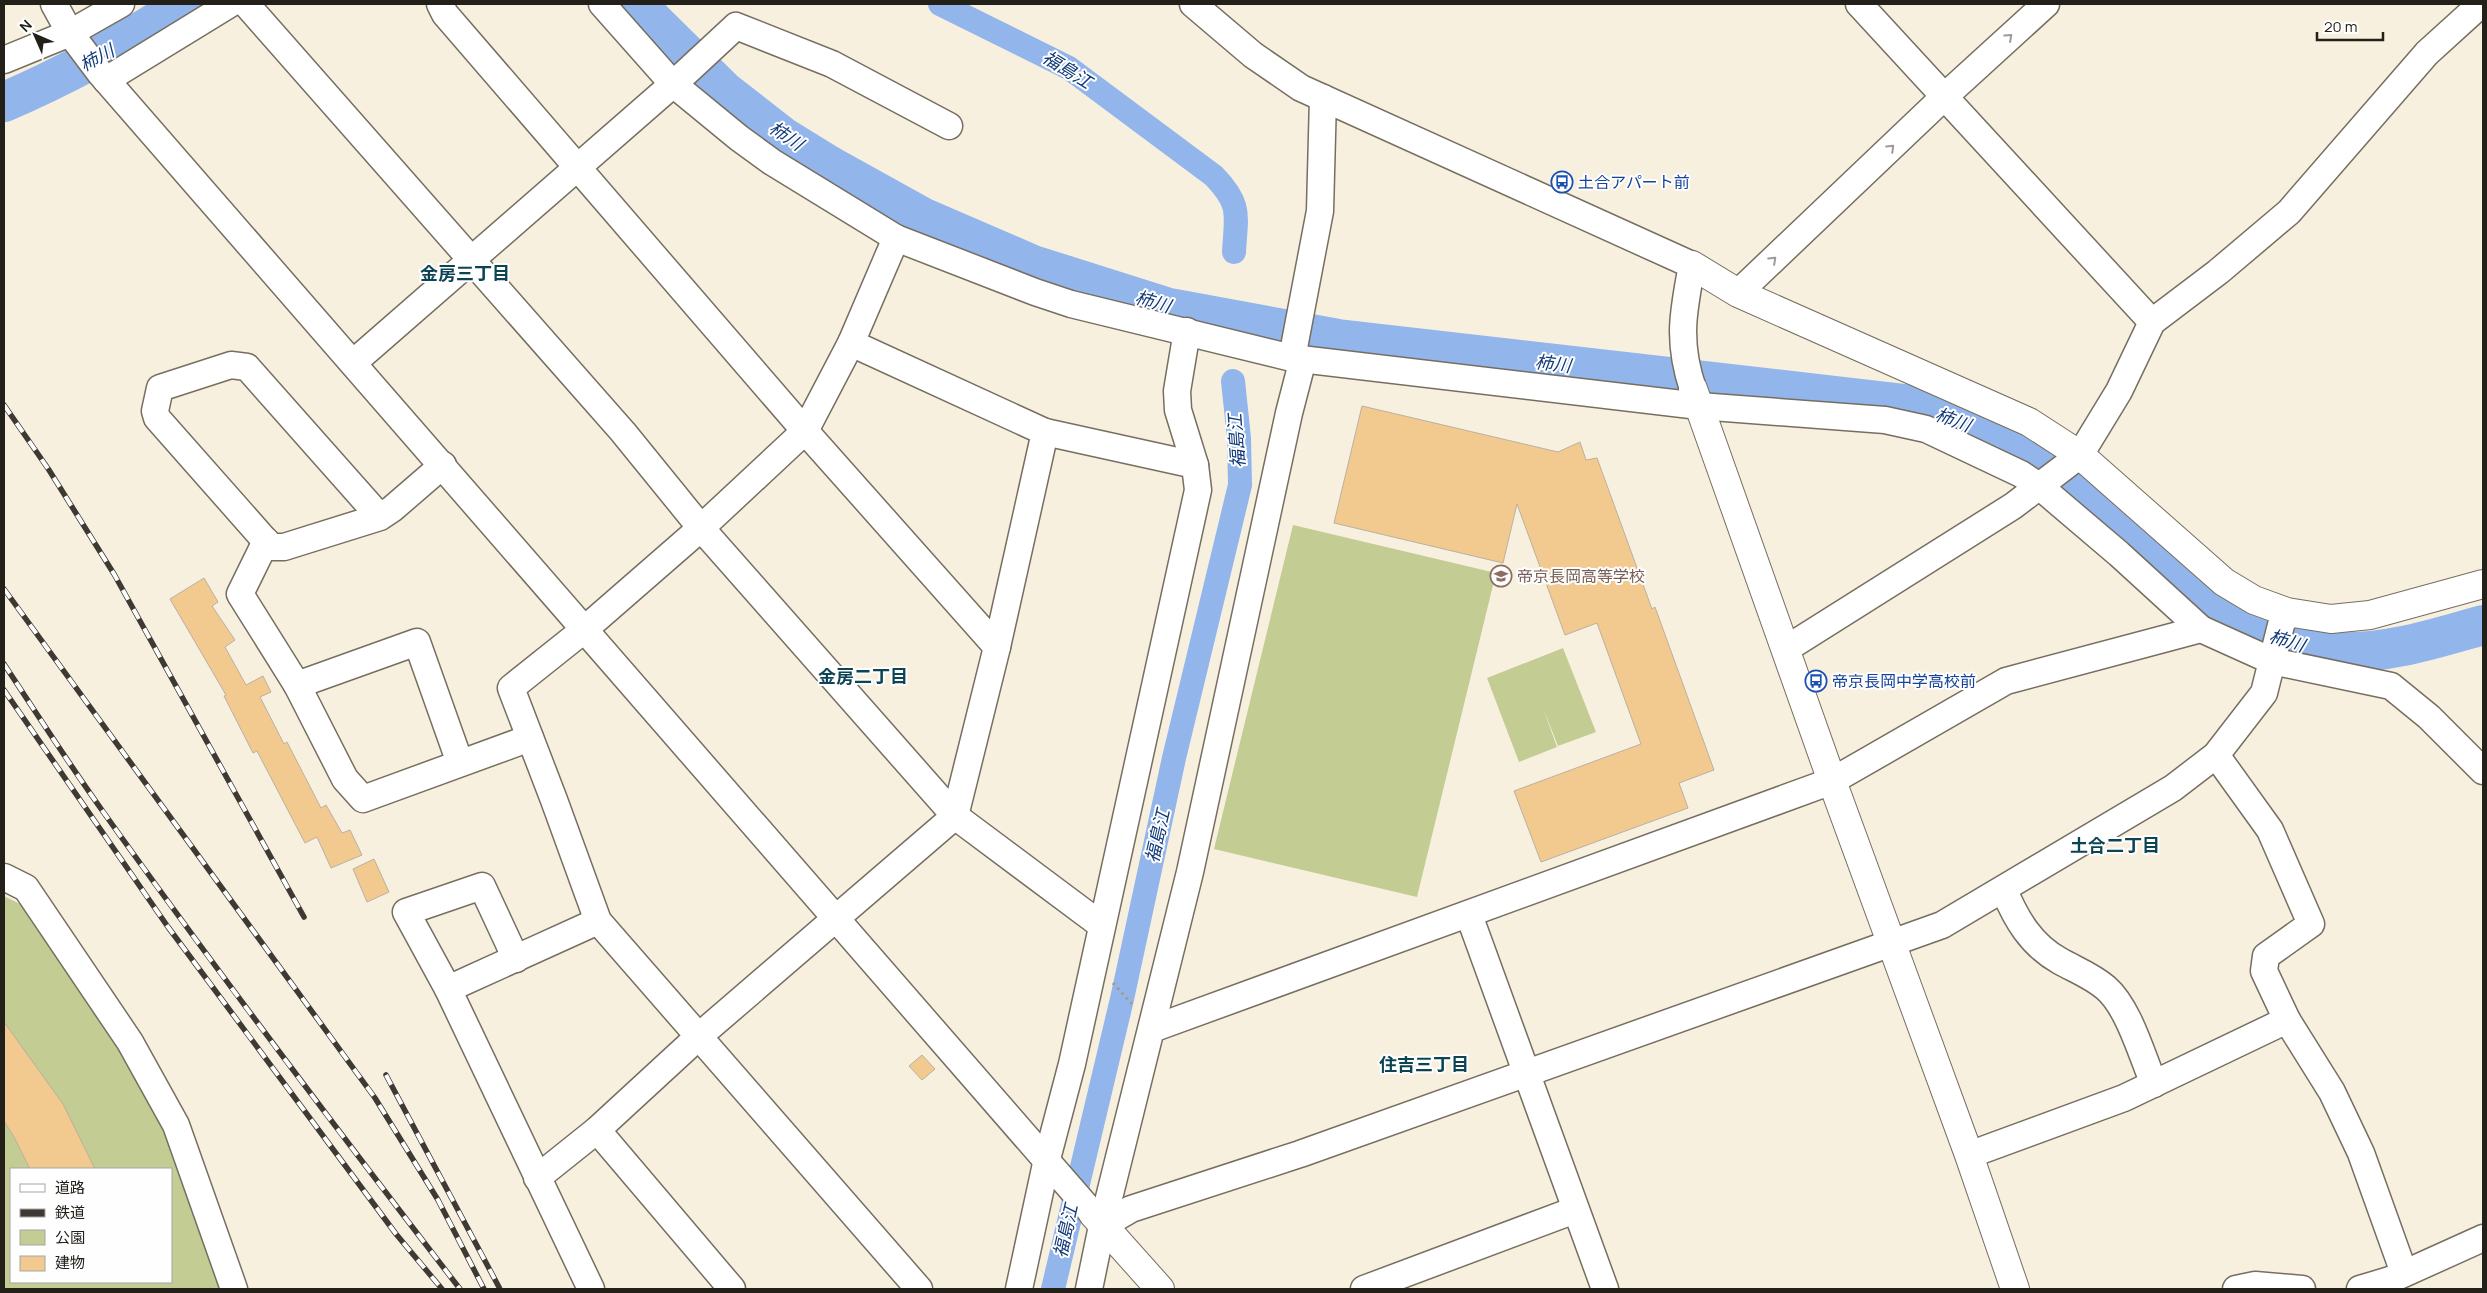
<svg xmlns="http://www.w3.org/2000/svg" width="2487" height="1293" viewBox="0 0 2487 1293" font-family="Manrope,'Noto Sans JP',sans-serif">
<rect width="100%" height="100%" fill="#f8f0df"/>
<g fill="#c2cc93" fill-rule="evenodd">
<path d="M1293,525L1496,573L1417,897L1214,849Z"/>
<path d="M1563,648L1596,732L1558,746L1543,708L1557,747L1519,762L1487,678Z"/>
<path d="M4,896L22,905L99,1011L172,1137L224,1289H4ZM11,1169H171V1282H11Z"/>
</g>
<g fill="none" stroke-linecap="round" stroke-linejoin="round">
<g stroke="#92b5ec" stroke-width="24">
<path d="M940,4L1069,68L1214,176C1242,205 1236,215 1234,252"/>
<path d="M1053,1289L1122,999L1174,758L1240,485L1239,438L1233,381"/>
</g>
<g stroke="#92b5ec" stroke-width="40">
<path d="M636,4L724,91L783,137L830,166L922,217L1033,265L1169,308L1338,339L1905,404C1953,417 2002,434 2043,464C2065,481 2089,500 2110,519C2182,584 2235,646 2339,652C2389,654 2436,638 2483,625"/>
<path d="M4,102C70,74 125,43 185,4"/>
</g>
</g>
<g fill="#f2ca8f" stroke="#bab0a1">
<path d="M1362,406L1558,452L1580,442L1586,460L1597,458L1652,609L1655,607L1714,770L1679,783L1688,808L1541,862L1514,791L1641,744L1597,623L1565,635L1517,504L1503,563L1334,523Z"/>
<path d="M204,578L218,602L212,606L235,640L225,647L246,685L263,676L271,692L260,697L284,744L287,742L321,808L326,805L342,833L350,830L362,855L331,868L317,837L305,843L257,751L253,753L224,696L226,695L170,599Z"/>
<path d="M374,859L389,892L367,902L353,869Z"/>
<path d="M4,1022L63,1104L95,1169H30L14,1137L4,1121Z"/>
<path d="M922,1055L935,1069L922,1080L909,1066Z"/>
</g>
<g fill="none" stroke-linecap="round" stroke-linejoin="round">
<g stroke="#766e60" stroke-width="29">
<g id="minor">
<path d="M54,4L70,33L100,73L1093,1214"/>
<path d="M246,4L623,432L701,528L955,816L1101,925"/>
<path d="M440,4L445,14L805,431L997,647"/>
<path d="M602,4L672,83L739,138L772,162L896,238L1035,292L1071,304L1292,358L1699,406L1885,420L1926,429L2021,474L2039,486L2119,554L2201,629"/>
<path d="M1193,4L1253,55L1301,88L1692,265C1683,312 1677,342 1693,389"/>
<path d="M1859,4L2152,322"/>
<path d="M4,60L70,33L121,4"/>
<path d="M106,80L230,4"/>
<path d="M896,238L851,343L805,431L701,528L585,629L511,688L554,800L598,921L919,1289"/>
<path d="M1738,293L1944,97L2046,4"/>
<path d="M851,343L1045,432L1195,465"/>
<path d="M1292,358L1320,211L1323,98"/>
<path d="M353,363L680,78L736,26L832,64L949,126"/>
<path d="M380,517L247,367L231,365L160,388L155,411L157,418L271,547H284L380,517L392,509L443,465"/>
<path d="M266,541L240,594L297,685L345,779L363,799L530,738"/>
<path d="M1786,649L2013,506L2080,455L2119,391L2152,322L2218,272L2289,212L2427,53L2481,4"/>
<path d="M297,685L417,642L460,763"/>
<path d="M2216,755L2270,830L2311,924L2266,956L2264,971L2287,1020L2332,1092L2361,1153L2404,1273"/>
<path d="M4,877L26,888L130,1042L176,1125L234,1289"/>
<path d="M2004,890C2016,919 2031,945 2060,961C2076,970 2092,976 2106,988C2129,1008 2142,1056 2154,1084"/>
<path d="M1469,915L1605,1289"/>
<path d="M516,959L482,886L406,912L448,989L591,1289"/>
<path d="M448,989L598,921"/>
<path d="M1152,1029L1832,781L2006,681L2201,629L2272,661L2391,686L2429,717L2483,771"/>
<path d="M597,1130L732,1289"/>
<path d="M1969,1155L2124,1098L2287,1020"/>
<path d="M537,1178L597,1130L698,1037L955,816L997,647L1045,432"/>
<path d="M1102,1226L1131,1209L1300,1154L1942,925L2173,788L2216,755L2264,693L2281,625L2287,612"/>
<path d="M1019,1289L1047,1159L1072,1064L1198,490L1195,465L1178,410L1177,391L1187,331"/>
<path d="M1089,1289L1102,1226L1190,872L1289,413L1303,359"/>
<path d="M1364,1289L1575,1210"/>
<path d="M2236,1289L2255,1285L2302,1289"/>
<path d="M2360,1289L2390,1280L2483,1238"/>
</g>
</g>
<g stroke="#766e60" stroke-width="30">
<g id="tertiary">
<path d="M1692,265L1738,293L2029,422L2080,455L2224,582L2254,600L2287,612L2331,619L2370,615L2483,584"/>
<path d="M1693,389L1832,781L1969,1155L2015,1289"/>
<path d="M1093,1214L1160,1289"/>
</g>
</g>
<path stroke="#a29c8f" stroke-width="3" stroke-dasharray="2.5 4" stroke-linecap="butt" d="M1113,983L1132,1004"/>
<use href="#minor" stroke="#fff" stroke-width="26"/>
<use href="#tertiary" stroke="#fff" stroke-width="28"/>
<g stroke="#3e3a33" stroke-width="5.5">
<g id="rail">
<path d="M4,405L49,470L114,574L304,917"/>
<path d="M4,589L375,1098L438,1200L484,1289"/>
<path d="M4,664C37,714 69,764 104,813C219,974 339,1132 460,1289"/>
<path d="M4,690L168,927L396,1234L442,1289"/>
<path d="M386,1075L500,1289"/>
</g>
</g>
<use href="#rail" stroke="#fefefe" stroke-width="4" stroke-dasharray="11" stroke-linecap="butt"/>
</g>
<defs><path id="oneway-chevron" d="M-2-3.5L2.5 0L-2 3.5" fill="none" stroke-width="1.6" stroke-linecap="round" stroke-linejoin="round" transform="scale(1.25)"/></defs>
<g stroke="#9c9b98">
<use href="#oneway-chevron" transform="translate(2009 37) rotate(-42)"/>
<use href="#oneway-chevron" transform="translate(1891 148) rotate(-44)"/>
<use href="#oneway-chevron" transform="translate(1773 260) rotate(-43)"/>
</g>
<defs>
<g id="bus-ring" transform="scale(1.125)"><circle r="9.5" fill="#fefefe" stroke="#1a4fb4" stroke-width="1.5"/><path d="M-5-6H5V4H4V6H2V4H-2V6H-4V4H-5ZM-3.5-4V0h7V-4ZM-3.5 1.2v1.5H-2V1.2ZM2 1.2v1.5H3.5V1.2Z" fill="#1a4fb4"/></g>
<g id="school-ring" transform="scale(1.125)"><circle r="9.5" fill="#fefefe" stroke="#8d6e63" stroke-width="1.5"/><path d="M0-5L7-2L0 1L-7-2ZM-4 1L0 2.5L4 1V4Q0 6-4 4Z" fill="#8d6e63"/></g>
</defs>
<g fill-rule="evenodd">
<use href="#bus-ring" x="1562" y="182"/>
<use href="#school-ring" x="1501" y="576"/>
<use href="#bus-ring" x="1816" y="681"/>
</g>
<g text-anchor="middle" stroke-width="4" stroke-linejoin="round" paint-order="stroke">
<g font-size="16" fill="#164399" stroke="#fefefe" text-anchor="start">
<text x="1578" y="188">土合アパート前</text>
<text x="1832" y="687">帝京長岡中学高校前</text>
</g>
<g font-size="16" fill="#785e54" stroke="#fefefe" text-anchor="start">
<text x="1517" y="582">帝京長岡高等学校</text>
</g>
<g font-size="18" font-style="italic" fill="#103978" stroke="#fefefe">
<text transform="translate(97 58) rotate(-28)" y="6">柿川</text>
<text transform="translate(1067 70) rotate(32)" y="6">福島江</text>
<text transform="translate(786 136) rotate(34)" y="6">柿川</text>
<text transform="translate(1153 302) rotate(16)" y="6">柿川</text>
<text transform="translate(1553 364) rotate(7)" y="6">柿川</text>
<text transform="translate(1953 420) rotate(20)" y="6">柿川</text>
<text transform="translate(1237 441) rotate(-94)" y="6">福島江</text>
<text transform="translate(2287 641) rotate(17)" y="6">柿川</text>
<text transform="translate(1158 836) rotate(-77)" y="6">福島江</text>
<text transform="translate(1066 1231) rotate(-77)" y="6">福島江</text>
</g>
<g font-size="18" font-weight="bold" fill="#0d4453" stroke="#fefefe">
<text x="465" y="280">金房三丁目</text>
<text x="863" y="683">金房二丁目</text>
<text x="2115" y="852">土合二丁目</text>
<text x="1424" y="1071">住吉三丁目</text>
</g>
</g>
<rect width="2487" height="1293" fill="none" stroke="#23201a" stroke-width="10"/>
<rect x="10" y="1168" width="162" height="115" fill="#fefefe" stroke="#a6a5a3"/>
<rect x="20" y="1184" width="25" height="8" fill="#ffffff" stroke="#a6a5a3"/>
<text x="55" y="1193" font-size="15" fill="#23201a">道路</text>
<rect x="20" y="1209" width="25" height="8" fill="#3e3a33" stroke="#a6a5a3"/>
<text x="55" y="1218" font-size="15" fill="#23201a">鉄道</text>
<rect x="20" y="1230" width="25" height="15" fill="#c2cc93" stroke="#a6a5a3"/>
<text x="55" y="1243" font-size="15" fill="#23201a">公園</text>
<rect x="20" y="1256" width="25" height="15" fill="#f2ca8f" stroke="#a6a5a3"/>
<text x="55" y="1268" font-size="15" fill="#23201a">建物</text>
<g transform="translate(35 35) rotate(315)" stroke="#fefefe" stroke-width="4" paint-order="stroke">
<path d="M0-4L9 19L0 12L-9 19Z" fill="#23201a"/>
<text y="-8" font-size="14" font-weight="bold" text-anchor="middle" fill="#23201a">N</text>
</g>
<path d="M2317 32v8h66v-8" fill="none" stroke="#23201a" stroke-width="2.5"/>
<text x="2324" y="32" font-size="15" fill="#23201a" stroke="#fefefe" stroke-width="4" paint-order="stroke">20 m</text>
</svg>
